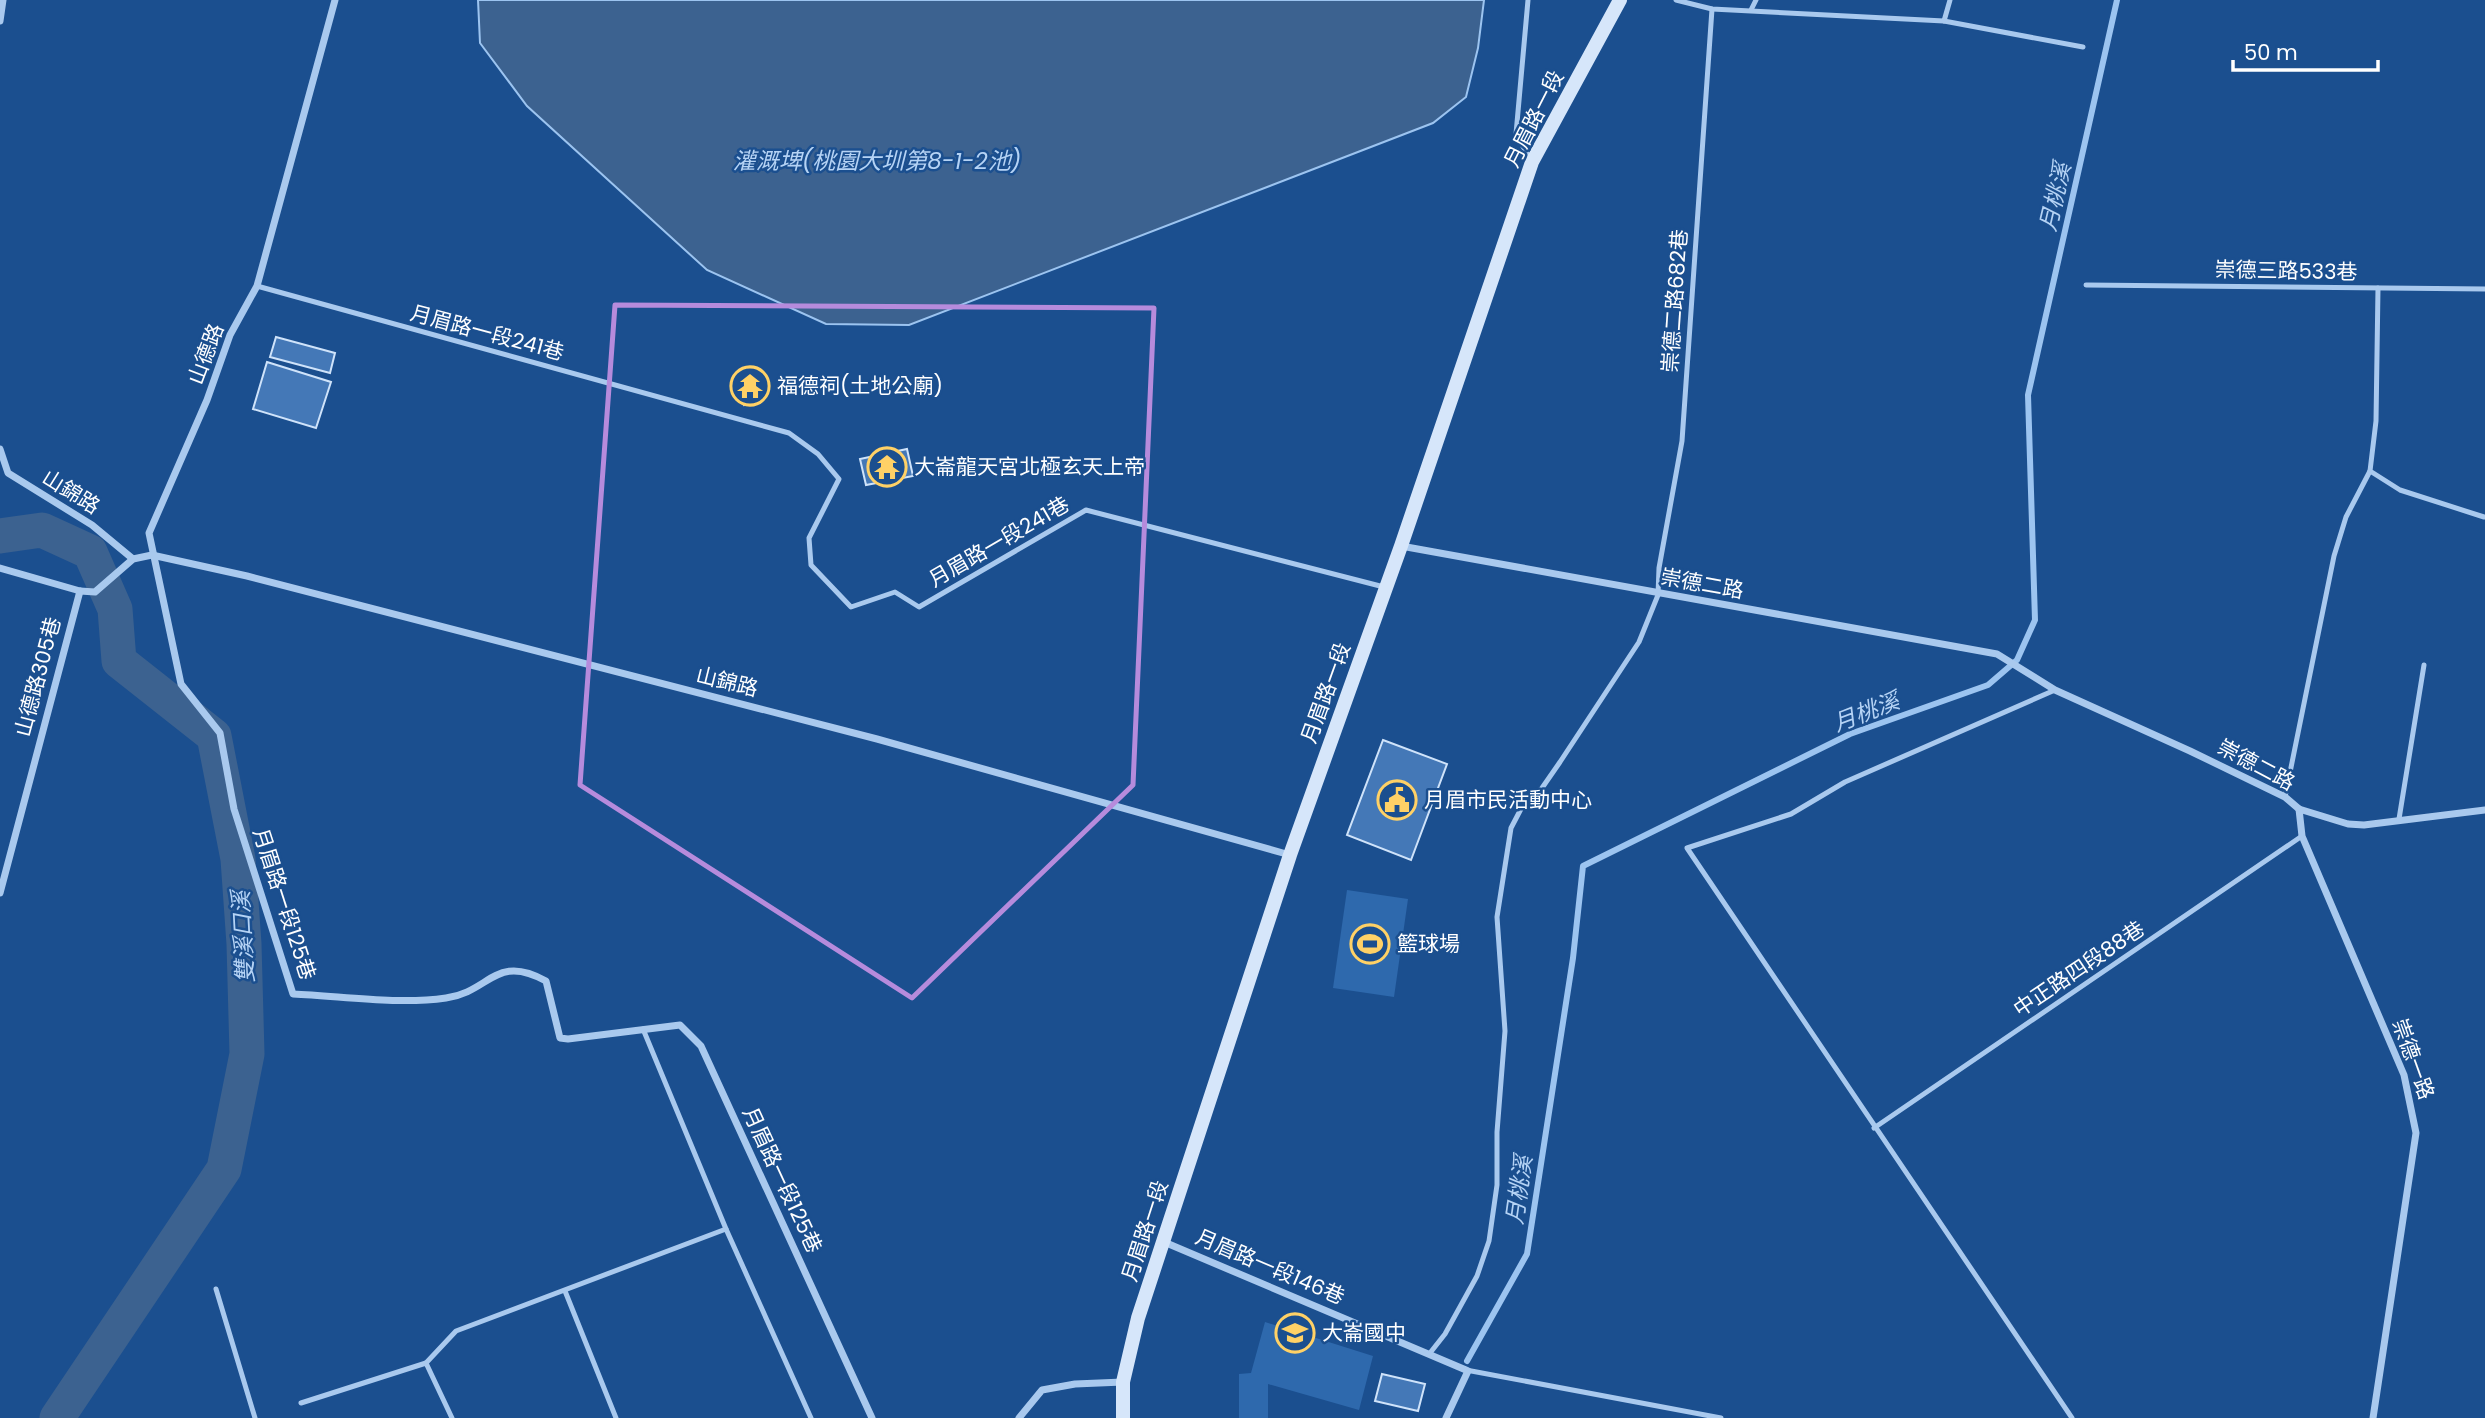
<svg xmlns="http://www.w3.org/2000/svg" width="2485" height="1418" viewBox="0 0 2485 1418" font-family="Poppins,'Noto Sans TC',sans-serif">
<rect width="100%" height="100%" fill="#1b4f8f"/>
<g fill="#2e69ad">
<path d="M1347,890L1408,899L1394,997L1333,988Z"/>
<path d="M1265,1322L1373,1356L1359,1410L1268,1384V1418H1239V1374L1251,1373Z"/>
</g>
<path fill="#3c6290" stroke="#9cc4f0" stroke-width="2" d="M478,0H1484L1478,48L1466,97L1433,123L909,325L826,324L707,270L527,106L480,43Z"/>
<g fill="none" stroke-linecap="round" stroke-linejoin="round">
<path stroke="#9cc4f0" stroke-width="6" d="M1467,1361L1527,1254L1573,958L1583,866L1850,734L1988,685L2017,660L2035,620L2028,395L2117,0"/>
<path stroke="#3c6290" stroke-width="35" d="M0,536L42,530L90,552L115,609L119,661L214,736L238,859L244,944L247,1054L224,1169L57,1418"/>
</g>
<g fill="#4478b7" stroke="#cfe3fa" stroke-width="2">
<path d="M276,337L335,353L330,373L270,357Z"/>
<path d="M267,362L331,382L316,428L253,409Z"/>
<path d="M756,369L767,382L744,405L733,389Z"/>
<path d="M907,449L913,476L866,485L860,459Z"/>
<path d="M1383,740L1447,764L1411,860L1347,835Z"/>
<path d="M1382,1374L1425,1384L1418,1411L1375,1401Z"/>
</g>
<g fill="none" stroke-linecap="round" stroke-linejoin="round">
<g stroke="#a9c9ee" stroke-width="5">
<path d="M1528,0L1516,134L1530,159"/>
<path d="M1676,0L1712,9L1944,21L2083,47"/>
<path d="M1751,10L1756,0"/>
<path d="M1944,21L1950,0"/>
<path d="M2086,285L2485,289"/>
<path d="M257,286L789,433L818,454L839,479L809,538L811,565L851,607L895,592L919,607L1086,510L1384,587"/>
<path d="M2378,288L2376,421L2370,471L2400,490L2484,517"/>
<path d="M2055,690L1845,782L1791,814L1687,848L2072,1418"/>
<path d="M2285,797L2334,556L2346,517L2370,471"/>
<path d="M2399,819L2424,665"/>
<path d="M643,1029L726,1229L811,1418"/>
<path d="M1874,1128L2302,836"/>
<path d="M216,1289L255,1418"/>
<path d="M565,1291L616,1418"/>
<path d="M1430,1353L1445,1334L1477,1276L1489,1241L1497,1185V1132L1505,1031L1497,917L1511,828L1522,807L1542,788L1560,762L1639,642L1658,595L1659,568L1682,441L1712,9"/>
<path d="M426,1363L456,1331L726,1229"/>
<path d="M1466,1370L1721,1418"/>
<path d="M301,1403L426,1363L452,1418"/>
</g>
<g stroke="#a9c9ee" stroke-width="7">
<path d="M335,0L257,286L230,335L207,400L149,533L181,684L220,733L234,809L293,994C342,996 397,1005 446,998C490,992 495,953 546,981L560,1038L568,1039L680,1025L701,1046L872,1418"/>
<path d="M0,21L3,0"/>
<path d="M0,449L8,473L92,525L133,559"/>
<path d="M1401,546L1997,654L2055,690L2190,751L2285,797L2299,809L2348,824L2364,825L2485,810"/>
<path d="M0,568L80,591L95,592L133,559L152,555L247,576L877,739L1290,855"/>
<path d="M2299,809L2302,836L2404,1075L2416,1133L2373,1418"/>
<path d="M0,893L80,591"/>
<path d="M1164,1242L1466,1370"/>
<path d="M1019,1418L1042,1390L1075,1384L1123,1382"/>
<path d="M1446,1418L1468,1371"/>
</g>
<path stroke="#d6e6fa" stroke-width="14" d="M1123,1418V1382L1138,1318L1290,855L1401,546L1532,162L1620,0"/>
</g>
<path fill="none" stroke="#b68bdc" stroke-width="5" stroke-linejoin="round" d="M615,305L1154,308L1133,785L912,998L580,785Z"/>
<defs>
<g id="temple-ring" transform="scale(2.0125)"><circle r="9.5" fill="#1b4f8f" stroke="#ffd166" stroke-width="1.5"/><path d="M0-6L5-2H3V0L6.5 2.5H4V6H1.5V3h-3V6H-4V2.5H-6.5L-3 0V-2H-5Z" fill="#ffd166"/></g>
<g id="civic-ring" transform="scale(2.0125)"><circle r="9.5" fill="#1b4f8f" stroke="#ffd166" stroke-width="1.5"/><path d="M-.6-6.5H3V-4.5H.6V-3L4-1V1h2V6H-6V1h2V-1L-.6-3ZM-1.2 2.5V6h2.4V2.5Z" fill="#ffd166"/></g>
<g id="stadium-ring" transform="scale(2.0125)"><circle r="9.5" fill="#1b4f8f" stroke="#ffd166" stroke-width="1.5"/><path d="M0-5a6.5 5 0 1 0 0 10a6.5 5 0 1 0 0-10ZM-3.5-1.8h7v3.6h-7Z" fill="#ffd166"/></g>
<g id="school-ring" transform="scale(2.0125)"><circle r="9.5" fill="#1b4f8f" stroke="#ffd166" stroke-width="1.5"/><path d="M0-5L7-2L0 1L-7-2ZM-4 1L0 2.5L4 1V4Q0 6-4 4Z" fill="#ffd166"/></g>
</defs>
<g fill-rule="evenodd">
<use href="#temple-ring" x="750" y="386"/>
<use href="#temple-ring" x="887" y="467"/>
<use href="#civic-ring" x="1397" y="800"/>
<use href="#stadium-ring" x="1370" y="944"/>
<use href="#school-ring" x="1295" y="1333"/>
</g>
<g text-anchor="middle" stroke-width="5" stroke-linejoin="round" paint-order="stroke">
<g font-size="21" fill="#fff" stroke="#1b4f8f">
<text transform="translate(1534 119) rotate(-63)" y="7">月眉路一段</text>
<text transform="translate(2286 271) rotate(1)" y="7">崇德三路533巷</text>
<text transform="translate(1675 301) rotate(-86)" y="7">崇德二路682巷</text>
<text transform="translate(487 333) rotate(15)" y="7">月眉路一段241巷</text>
<text transform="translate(206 354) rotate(-69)" y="7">山德路</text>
<text transform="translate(71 492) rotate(32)" y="7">山錦路</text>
<text transform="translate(999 542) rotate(-30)" y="7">月眉路一段241巷</text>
<text transform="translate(1702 584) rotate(10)" y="7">崇德二路</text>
<text transform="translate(38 677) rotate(-75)" y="7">山德路305巷</text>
<text transform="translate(727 682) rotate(14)" y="7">山錦路</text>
<text transform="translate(1326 693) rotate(-70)" y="7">月眉路一段</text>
<text transform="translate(2256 765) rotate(28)" y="7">崇德二路</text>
<text transform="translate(284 904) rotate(72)" y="7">月眉路一段125巷</text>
<text transform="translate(2079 969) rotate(-34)" y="7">中正路四段88巷</text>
<text transform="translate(2413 1059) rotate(70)" y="7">崇德一路</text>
<text transform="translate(782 1180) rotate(65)" y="7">月眉路一段125巷</text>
<text transform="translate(1145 1231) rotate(-72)" y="7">月眉路一段</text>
<text transform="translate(1270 1267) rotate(23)" y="7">月眉路一段146巷</text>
</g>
<g font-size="21" fill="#fff" stroke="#1b4f8f" text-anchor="start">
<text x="777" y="393">福德祠(土地公廟)</text>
<text x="914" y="474">大崙龍天宮北極玄天上帝</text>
<text x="1424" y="807">月眉市民活動中心</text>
<text x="1397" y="951">籃球場</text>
<text x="1322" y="1340">大崙國中</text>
</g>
<g font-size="23" font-style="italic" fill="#b5d3f5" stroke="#1b4f8f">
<text x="877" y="169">灌溉埤(桃園大圳第8-1-2池)</text>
<text transform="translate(2055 197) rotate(-77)" y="8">月桃溪</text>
<text transform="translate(1866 712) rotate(-21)" y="8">月桃溪</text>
<text transform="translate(243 937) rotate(-93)" y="8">雙溪口溪</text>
<text transform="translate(1519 1190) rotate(-82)" y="8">月桃溪</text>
</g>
</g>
<path d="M2233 60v10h145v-10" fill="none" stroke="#ffffff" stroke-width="3.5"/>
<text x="2244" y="60" font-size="21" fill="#ffffff" stroke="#1b4f8f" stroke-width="5" paint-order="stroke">50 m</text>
</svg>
